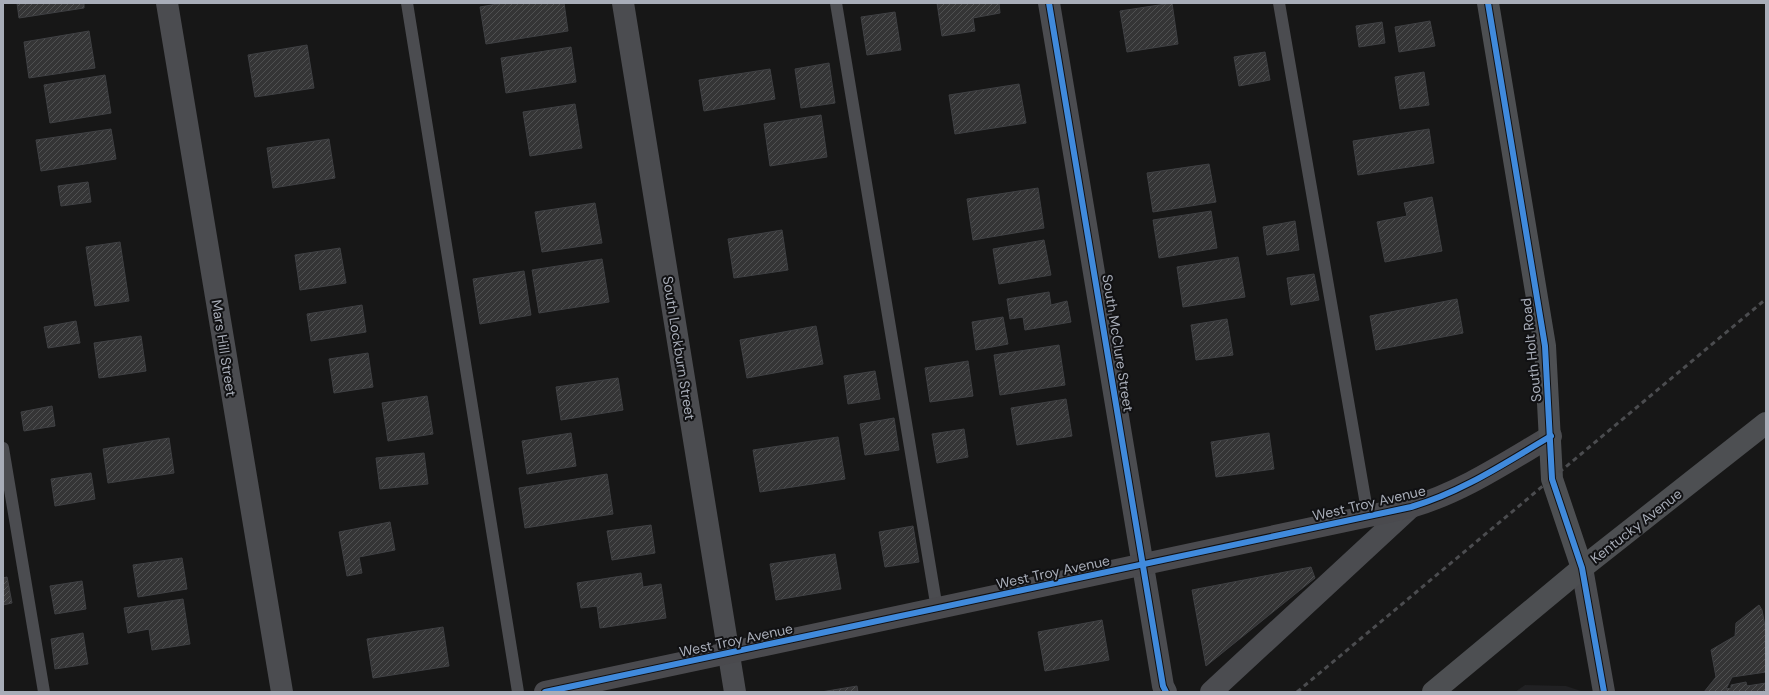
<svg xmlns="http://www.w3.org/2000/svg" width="1769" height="695" viewBox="0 0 1769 695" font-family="'DM Sans',sans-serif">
<defs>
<pattern id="building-hatch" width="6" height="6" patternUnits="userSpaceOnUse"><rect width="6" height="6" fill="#353536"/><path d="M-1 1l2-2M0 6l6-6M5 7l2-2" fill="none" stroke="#4f5051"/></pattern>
</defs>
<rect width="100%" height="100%" fill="#171717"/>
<path fill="#212123" d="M1525,685L1566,686L1584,692H1515Z"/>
<g fill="url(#building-hatch)" stroke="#3f4043">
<path d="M17,3H84V8L19,18Z"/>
<path d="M503,3H564L568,31L486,44L480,7Z"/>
<path d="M937,3H999L1000,13L973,18L975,31L942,36Z"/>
<path d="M1172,3L1178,44L1127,52L1120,11Z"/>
<path d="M895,12L901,50L867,55L861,17Z"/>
<path d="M1430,21L1435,46L1399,52L1395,27Z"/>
<path d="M1382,22L1385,43L1359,47L1356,26Z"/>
<path d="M89,31L95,68L29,78L24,42Z"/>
<path d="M307,45L314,88L255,97L248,55Z"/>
<path d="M571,47L576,82L506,93L501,58Z"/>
<path d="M1265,52L1270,80L1239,86L1234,57Z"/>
<path d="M829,63L835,103L801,108L795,69Z"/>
<path d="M770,69L775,99L704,111L699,80Z"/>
<path d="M1424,72L1429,105L1400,109L1395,77Z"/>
<path d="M105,75L111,113L50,123L44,85Z"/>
<path d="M1019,84L1026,123L955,134L949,95Z"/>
<path d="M575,104L582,148L530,156L523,112Z"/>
<path d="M821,115L827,157L770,166L764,124Z"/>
<path d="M111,129L116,159L41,171L36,140Z"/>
<path d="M1429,129L1434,163L1358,175L1353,141Z"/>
<path d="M329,139L335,178L273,188L267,148Z"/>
<path d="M1209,164L1216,202L1153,212L1147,173Z"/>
<path d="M88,182L91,202L61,206L58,186Z"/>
<path d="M1038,188L1044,228L973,240L967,199Z"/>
<path d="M1432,197L1442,251L1385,262L1377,222L1407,216L1404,203Z"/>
<path d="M595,203L602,243L542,252L535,212Z"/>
<path d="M1211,211L1217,248L1159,258L1153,220Z"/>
<path d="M1295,221L1299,250L1267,255L1263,227Z"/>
<path d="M782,230L788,270L734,278L728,239Z"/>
<path d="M1044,240L1051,275L999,284L993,249Z"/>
<path d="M120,242L129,301L95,306L86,247Z"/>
<path d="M340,248L346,283L300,290L295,255Z"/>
<path d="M1238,257L1245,297L1183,307L1177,267Z"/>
<path d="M602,259L609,302L539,313L532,270Z"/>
<path d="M524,271L531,315L480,324L473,279Z"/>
<path d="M1314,274L1319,300L1291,305L1287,278Z"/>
<path d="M1049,292L1051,305L1067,301L1071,322L1025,330L1023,317L1010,319L1007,299Z"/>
<path d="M1457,299L1463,333L1376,350L1370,316Z"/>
<path d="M362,305L366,332L311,341L307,314Z"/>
<path d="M1003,317L1008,344L976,350L972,322Z"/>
<path d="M1227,319L1233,355L1196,360L1191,325Z"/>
<path d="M76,321L80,343L48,348L44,327Z"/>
<path d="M816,326L823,364L747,378L740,340Z"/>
<path d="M141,336L146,371L99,378L94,343Z"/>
<path d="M1059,345L1065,385L1000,395L994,355Z"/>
<path d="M368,353L373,387L334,393L329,359Z"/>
<path d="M968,361L973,396L930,402L925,368Z"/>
<path d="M875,371L880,399L848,404L844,376Z"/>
<path d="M618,378L623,410L561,420L556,387Z"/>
<path d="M427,396L433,434L388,441L382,403Z"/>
<path d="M1066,399L1072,436L1017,445L1011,408Z"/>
<path d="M52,406L55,426L24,431L21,412Z"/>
<path d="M894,418L899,450L865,455L860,424Z"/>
<path d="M964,429L968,457L937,463L932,434Z"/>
<path d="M571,433L576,466L527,474L522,441Z"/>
<path d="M1269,433L1274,469L1216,477L1211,442Z"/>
<path d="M838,437L845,479L760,492L753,450Z"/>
<path d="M169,438L174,473L108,483L103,449Z"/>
<path d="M424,453L428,484L380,489L376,458Z"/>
<path d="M91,473L95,499L55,506L51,479Z"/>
<path d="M607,474L613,514L525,528L519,488Z"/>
<path d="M390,522L395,550L359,557L362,573L347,576L339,532Z"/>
<path d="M651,525L655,553L612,560L607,531Z"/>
<path d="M913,526L919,562L885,567L879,532Z"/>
<path d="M835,554L841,589L776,600L770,564Z"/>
<path d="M182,558L187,589L138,597L133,565Z"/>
<path d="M1311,567L1315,578L1206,666L1192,590Z"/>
<path d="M641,573L643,587L661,584L666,618L600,628L597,606L581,608L577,583Z"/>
<path d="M7,577L12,603L3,605V578Z"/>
<path d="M82,581L86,609L55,614L50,586Z"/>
<path d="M183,599L190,644L152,650L149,629L128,633L124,608Z"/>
<path d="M1759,605L1762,610L1766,632V672L1732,677L1726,689L1731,688V685L1746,682L1747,686L1766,683V692H1704L1716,677L1711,650L1735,636L1736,623Z"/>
<path d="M1102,620L1109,660L1045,671L1038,632Z"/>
<path d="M443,627L449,666L373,678L367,639Z"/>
<path d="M83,633L88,664L55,669L51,639Z"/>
<path d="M857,686L858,692H821Z"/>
</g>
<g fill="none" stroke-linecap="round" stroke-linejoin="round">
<g stroke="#4b4c50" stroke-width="12">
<path d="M407,3L518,692"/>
<path d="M836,3L937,609"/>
<path d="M1279,3L1368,516"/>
<path d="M3,448L44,692"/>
</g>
<g stroke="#4b4c50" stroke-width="22">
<path d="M167,3L282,692"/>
<path d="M623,3L735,692"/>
<path d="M1049,3L1163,686L1166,692"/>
<path d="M1582,568L1604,692"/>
<path d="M1211,692L1411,507"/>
</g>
<path stroke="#4a4a4e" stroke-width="22" d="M545,692L1411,507C1462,492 1505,463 1551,436"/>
<g stroke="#4d4f52" stroke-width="22">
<path d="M1488,3L1545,346L1552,479L1582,568"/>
<path d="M1433,692L1582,568L1766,423"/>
</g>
<path stroke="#4b4c4f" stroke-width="3" stroke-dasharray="5 4" stroke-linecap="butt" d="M1297,692L1766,299"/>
<g stroke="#111113" stroke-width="8">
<g id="cycleway">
<path d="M1049,3L1163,686L1166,692"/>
<path d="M1488,3L1545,346L1552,479L1582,568L1604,692"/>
<path d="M545,692L1411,507C1462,492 1505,463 1551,436"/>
</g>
</g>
<use href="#cycleway" stroke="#408adc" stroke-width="6"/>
</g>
<g text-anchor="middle" stroke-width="4" stroke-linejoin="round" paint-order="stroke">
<g font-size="14" fill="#a8adb8" stroke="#111113">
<text transform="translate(1118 343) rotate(81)" y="5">South McClure Street</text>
<text transform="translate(224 348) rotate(81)" y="5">Mars Hill Street</text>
<text transform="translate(679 348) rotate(81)" y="5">South Lockburn Street</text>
<text transform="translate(1531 350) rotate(-96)" y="5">South Holt Road</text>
<text transform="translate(1369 503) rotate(-13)" y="5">West Troy Avenue</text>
<text transform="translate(1636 526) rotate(-38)" y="5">Kentucky Avenue</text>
<text transform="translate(1053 572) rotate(-12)" y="5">West Troy Avenue</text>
<text transform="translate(736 640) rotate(-12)" y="5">West Troy Avenue</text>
</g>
</g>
<rect width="1769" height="695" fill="none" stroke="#a8adb8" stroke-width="8"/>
</svg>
